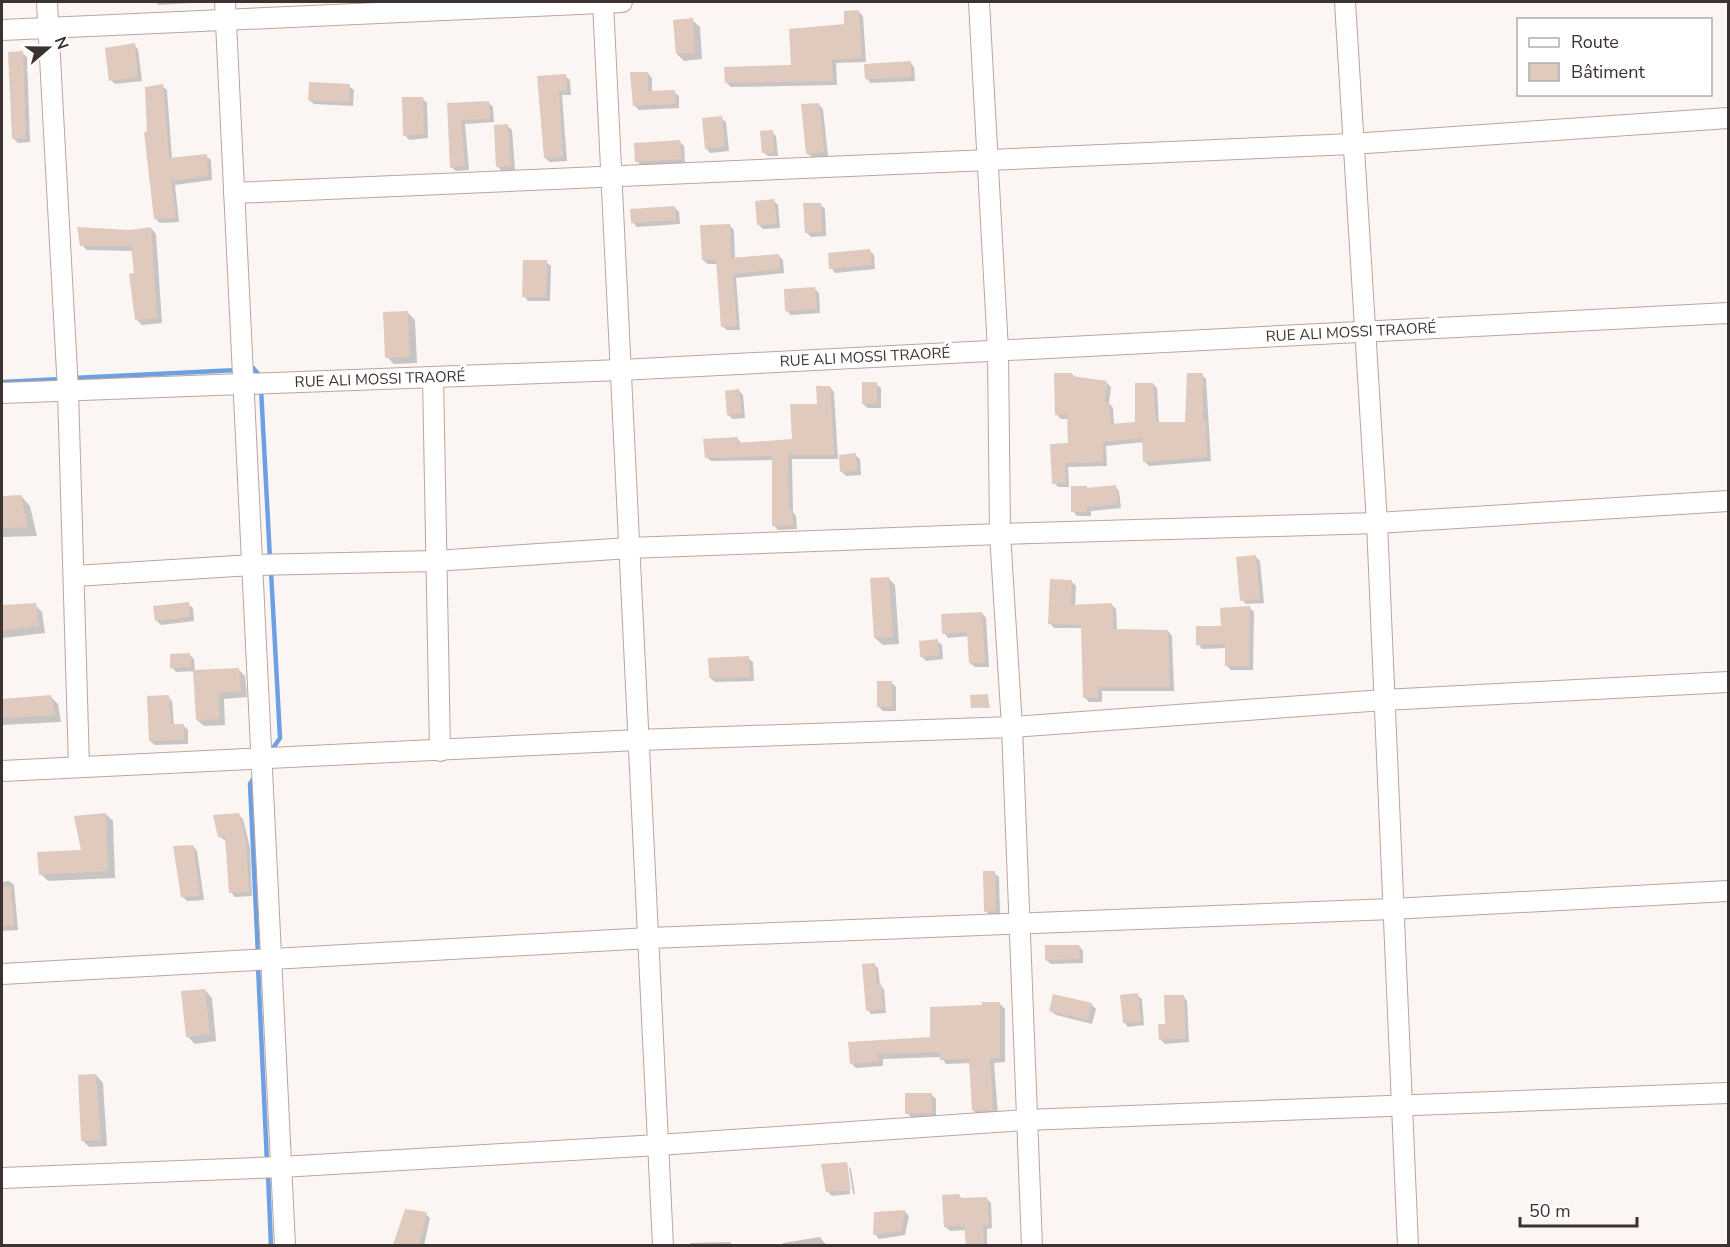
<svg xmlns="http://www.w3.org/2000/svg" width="1730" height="1247" viewBox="0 0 1730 1247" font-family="'Nunito Sans',sans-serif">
<rect width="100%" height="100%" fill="#fbf6f4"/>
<g fill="#0003">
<path d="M155,2H192V3L159,5Z"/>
<path d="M859,12L863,16L866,62L836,63L837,85L731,87L726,82L792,66L846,25Z"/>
<path d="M692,20L700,27L702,59L684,61L677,54Z"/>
<path d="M134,45L138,49L142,81L115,84L111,80Z"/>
<path d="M22,53L27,57L30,142L18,143L13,138Z"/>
<path d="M910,62L914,67L915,81L871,83L867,79Z"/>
<path d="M648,73L652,78V93L674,92L679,96V108L639,110L634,105Z"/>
<path d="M565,76L570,80L571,95H562L567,161L550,162L545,158L539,77Z"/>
<path d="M162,86L167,90L172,159L206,156L211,160L212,180L175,185L179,222L160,223L155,218L149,133Z"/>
<path d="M349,86L354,90L353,106L314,104L309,100Z"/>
<path d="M422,98L427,103L428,138L409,140L405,135Z"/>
<path d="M489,103L493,107L494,122L465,124L469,170L456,171L451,167L448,104Z"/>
<path d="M818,104L823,109L828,156L812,157L807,153Z"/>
<path d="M721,118L726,122L729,151L710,153L706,148Z"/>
<path d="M508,126L512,130L515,170L502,171L498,167Z"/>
<path d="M772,132L776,136L778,156H768L763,152Z"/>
<path d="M680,142L684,146L685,163L641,166L637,161Z"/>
<path d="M774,201L778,205L780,228L763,229L759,225Z"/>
<path d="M820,204L825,209L826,236L811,237L806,232Z"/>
<path d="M674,207L679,212L680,224L637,227L632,222Z"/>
<path d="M729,225L734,230L735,259L778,255L783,260L784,273L736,278L740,330H727L722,326L718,264H708L703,260Z"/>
<path d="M151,228L156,234L162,323L142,325L136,319L133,251L87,250L82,245Z"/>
<path d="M869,250L874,255L875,269L835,273L831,268Z"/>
<path d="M546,262L551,266L550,301H528L524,296Z"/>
<path d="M814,288L819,293L820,313L791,315L787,311Z"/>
<path d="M408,313L415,320L417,363L394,364L387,357Z"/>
<path d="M1072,374L1076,378L1107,383L1111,387L1109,403L1113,408L1114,425L1137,423L1153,384L1157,388L1159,424L1187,423L1202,375L1206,379L1211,461L1149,466L1145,462L1144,442L1106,446L1107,466L1068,467L1069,487H1058L1054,483L1069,445L1068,419H1061L1057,415Z"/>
<path d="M876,384L881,388V408H868L863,404Z"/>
<path d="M830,387L834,392L838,459H792L793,512L796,516L797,529L778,530L774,526L773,460L711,461L706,457L737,438L742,444L793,441Z"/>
<path d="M739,391L743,395L745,418L733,419L728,415Z"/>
<path d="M855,455L860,459L861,475L846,476L842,472Z"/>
<path d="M1115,487L1119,491L1121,508L1091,511V516H1077L1073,511L1088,490Z"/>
<path d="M21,496L30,506L37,536L2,537V498Z"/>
<path d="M1255,556L1260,561L1264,603L1246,604L1242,600Z"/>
<path d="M888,578L895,585L899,644L883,645L875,638Z"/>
<path d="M1071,581L1076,586L1075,607L1112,605L1116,609L1117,631H1168L1172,636L1174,691H1102V702H1089L1085,698L1082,628H1054L1050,623Z"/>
<path d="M188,604L193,608L194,621L161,625L156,620Z"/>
<path d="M35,605L42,612L45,633L2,638V606Z"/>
<path d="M1249,607L1254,612L1253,670H1231L1227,666L1226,648L1202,649L1198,644Z"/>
<path d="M982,613L986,618L989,667H975L970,663L969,636L948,638L944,633Z"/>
<path d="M937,641L942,645L943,659L926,661L921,656Z"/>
<path d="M190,655L194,659L195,672L239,670L245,676L247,697L224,699L225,725L204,726L197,720L195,671L176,672L172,667Z"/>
<path d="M748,658L753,662L754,681L715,682L710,678Z"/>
<path d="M892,683L896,687V711H883L878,706Z"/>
<path d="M987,695L990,708L973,707Z"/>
<path d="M51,697L58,704L61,722L2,725V701Z"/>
<path d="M168,697L172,701L174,725H183L188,730V744L155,745L150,741Z"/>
<path d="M106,814L113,821L115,878L48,881L41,874L83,851Z"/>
<path d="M238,814L243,819L250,848L252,896L235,897L231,892L226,841L220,837Z"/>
<path d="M193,846L197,851L204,900L187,901L183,897Z"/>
<path d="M994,873L999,877L1000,915L990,916L986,911Z"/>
<path d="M9,881L14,885L18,930L2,931V882Z"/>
<path d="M1079,946L1083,951V963L1051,964L1046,960Z"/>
<path d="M874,965L878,968L880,985L884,989L886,1013L871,1014L868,1010Z"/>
<path d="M205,990L212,998L216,1041L195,1044L188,1037Z"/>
<path d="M1137,995L1142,999L1144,1025L1128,1027L1124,1022Z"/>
<path d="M1183,996L1187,1001L1189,1042L1165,1044L1160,1039Z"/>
<path d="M1000,1004L1005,1009V1062L994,1063L998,1115L979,1116L974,1111L971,1063L946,1064L941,1057L883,1059V1066L856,1068L851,1063L850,1043L932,1038L931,1008Z"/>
<path d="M1091,1004L1096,1009L1092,1024L1056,1015L1051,1011Z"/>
<path d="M96,1075L103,1083L107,1146L89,1147L82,1140Z"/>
<path d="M931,1094L936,1099V1117H911L907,1113Z"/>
<path d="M846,1164L849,1167H846L850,1194L832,1196L827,1191Z"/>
<path d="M849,1167L851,1169L855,1194H853Z"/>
<path d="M959,1195L963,1200L986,1198L991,1203L992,1228L987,1229V1246H968L966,1230L950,1231L945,1226Z"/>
<path d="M406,1211L426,1214L430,1218L424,1246H394Z"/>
<path d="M904,1211L909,1216L905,1235L879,1239L875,1234Z"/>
<path d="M820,1237L827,1246H783V1243Z"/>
<path d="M730,1242L734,1246H690V1243Z"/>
</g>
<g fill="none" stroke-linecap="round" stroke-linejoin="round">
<g stroke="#6da0e3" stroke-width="4.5">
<path d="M247,369L253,368L261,377"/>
<path d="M73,378L238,370"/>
<path d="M2,382L62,379"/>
<path d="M261,388L270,559"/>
<path d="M271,571L280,738L271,751"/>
<path d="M255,776L250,784L258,955"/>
<path d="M258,966L267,1162"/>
<path d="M268,1173L271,1246"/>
</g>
</g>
<g fill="#e0cabe">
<path d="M859,10L862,58L832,60L833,81L725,83L724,67L791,65L789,29L844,24V11Z"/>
<path d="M693,18L695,53L676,54L673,20Z"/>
<path d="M135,43L138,77L109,81L105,48Z"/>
<path d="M23,51L26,138L12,139L8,52Z"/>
<path d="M911,61V77L865,79L864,64Z"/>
<path d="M630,72H648V91L675,90L676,104L633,106Z"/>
<path d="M566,74L567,91H559L563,157L544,158L537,76Z"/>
<path d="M309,82L350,84L349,102L308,100Z"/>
<path d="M163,84L169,158L207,154L208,176L171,181L176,218L154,219L144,132H147L145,87Z"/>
<path d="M402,97H423L424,134L403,136Z"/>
<path d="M489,101L490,119L461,120L465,166L450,168L447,103Z"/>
<path d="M819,103L824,152L806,154L801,104Z"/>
<path d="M722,116L725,147L705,149L702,118Z"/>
<path d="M508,124L511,166L496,167L494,125Z"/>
<path d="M773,130L774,152L762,153L760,131Z"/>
<path d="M680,140L682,159L635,162L634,143Z"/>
<path d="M774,199L777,224L757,225L755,201Z"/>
<path d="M803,203H821L822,232L805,233Z"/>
<path d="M675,206L676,220L631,223L630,209Z"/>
<path d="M730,224L731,258L779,254L780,269L733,274L737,326L721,327L716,260H702L700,225Z"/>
<path d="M77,227L130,230L151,227L157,318L135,320L129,274L134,273L131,246H80Z"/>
<path d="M870,249L872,265L829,269L828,253Z"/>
<path d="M523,260H547L546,297H522Z"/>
<path d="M815,287L817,309L785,311L784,289Z"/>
<path d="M408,311L410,357L385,358L383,312Z"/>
<path d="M1054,373H1072V376L1107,381L1105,402H1109L1111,424L1135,422V383H1153L1156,422H1185L1187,373H1203V421H1206L1207,457L1143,462L1142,438L1103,442V462L1065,463L1066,483L1052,484L1050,444L1068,443L1067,415H1055Z"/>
<rect x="862" y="382" width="15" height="22"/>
<path d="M816,386H830L834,455H788L789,510H792L793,525L772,526V456L705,458L703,439L738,437V443L792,439L790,404H817Z"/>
<path d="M739,389L742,414L727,415L725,391Z"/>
<path d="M856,453L857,471L840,472L839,455Z"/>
<path d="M1116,485L1118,504L1087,507V512H1071V486H1087V488Z"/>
<path d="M21,495L28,527L2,528V496Z"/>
<path d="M1256,555L1260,599L1240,601L1236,557Z"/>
<path d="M889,577L893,637L874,638L870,578Z"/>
<path d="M1050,579L1072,580L1071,605L1112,603L1114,629L1168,630L1170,687H1098V698H1083L1081,625L1048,624Z"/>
<path d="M189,602L190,617L155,621L153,606Z"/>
<path d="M36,603L39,626L2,631V605Z"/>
<path d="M1250,606L1249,666H1225V644L1196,645V626H1221L1220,608Z"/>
<path d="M982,612L985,663H969L967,632L942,634L941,614Z"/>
<path d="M938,639L939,655L920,657L919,641Z"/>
<path d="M190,653L191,667L170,668V654Z"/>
<path d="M749,656L750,677L709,678L708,658Z"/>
<path d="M239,668L241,691L218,693L220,719L196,720L193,670Z"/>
<rect x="877" y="681" width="15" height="26"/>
<path d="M988,694L989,707L971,708L970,695Z"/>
<path d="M51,695L55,715L2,718V699Z"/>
<path d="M169,695L171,724H184V740L149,741L147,696Z"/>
<path d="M106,813L108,871L39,875L37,852L81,850L74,816Z"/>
<path d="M239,813L246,842L249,892L229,893L225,836L218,837L213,815Z"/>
<path d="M193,845L200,896L181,897L173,846Z"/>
<path d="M983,871H995L996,911L984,912Z"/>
<path d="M2,887H11L14,926L2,927Z"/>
<path d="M1045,945H1079L1080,959L1045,960Z"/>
<path d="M875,963L877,984L881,983L883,1010L866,1011L862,964Z"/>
<path d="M205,989L210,1034L186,1037L181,991Z"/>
<path d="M1138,993L1141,1021L1123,1023L1120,995Z"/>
<path d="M1053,994L1092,1003L1088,1020L1049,1011Z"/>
<path d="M1164,995H1184L1186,1038L1159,1040L1158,1024H1165Z"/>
<path d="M982,1002H1000V1058H990L993,1110L972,1111L969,1059L940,1060L939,1052L878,1054L879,1061L850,1064L848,1042L930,1037V1007L982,1005Z"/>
<path d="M96,1074L101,1140L81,1141L78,1075Z"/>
<path d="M905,1093H932V1113L905,1114Z"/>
<path d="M847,1162L851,1190L826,1192L821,1164Z"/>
<path d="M959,1194L960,1198L987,1197L989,1224L983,1225L984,1245H966L964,1226L944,1227L942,1195Z"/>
<path d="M405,1209L427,1212L419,1245H393Z"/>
<path d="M905,1210L901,1231L873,1235L874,1212Z"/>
</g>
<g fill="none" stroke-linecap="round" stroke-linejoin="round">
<g stroke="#bca59c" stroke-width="22">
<g id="minor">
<path d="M47,2L68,391L79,766"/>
<path d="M225,2L285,1246"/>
<path d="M603,2L663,1246"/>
<path d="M979,2L998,350L1000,534L1012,727L1032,1246"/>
<path d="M1345,2L1377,523L1408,1246"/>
<path d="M2,30L622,2"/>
<path d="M234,193L1352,144L1728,118"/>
<path d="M433,377L440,751"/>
<path d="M2,393L621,370L1728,313"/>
<path d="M75,576L252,565L435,561L629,548L1000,534L1377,523L1728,501"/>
<path d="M2,771L638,740L1012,727L1384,700L1728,682"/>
<path d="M2,974L650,938L1392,909L1728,891"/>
<path d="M2,1178L281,1167L658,1145L1026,1120L1728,1093"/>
</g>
</g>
<use href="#minor" stroke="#fff" stroke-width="20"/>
</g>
<g text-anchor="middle" stroke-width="6" stroke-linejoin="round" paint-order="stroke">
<g font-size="15" fill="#3c322f" stroke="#fff">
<text transform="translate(1351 332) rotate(-3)" y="5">RUE ALI MOSSI TRAORÉ</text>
<text transform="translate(865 357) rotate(-3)" y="5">RUE ALI MOSSI TRAORÉ</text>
<text transform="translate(380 379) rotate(-2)" y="5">RUE ALI MOSSI TRAORÉ</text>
</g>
</g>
<rect width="1730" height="1247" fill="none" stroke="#3c322f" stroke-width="6"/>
<rect x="1517" y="18" width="195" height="78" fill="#ffffff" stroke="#b1adac" stroke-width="1.5"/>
<rect x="1529" y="38" width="30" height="9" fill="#ffffff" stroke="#b1adac" stroke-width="1.5"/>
<text x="1571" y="48" font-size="18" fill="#3c322f">Route</text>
<rect x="1529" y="63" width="30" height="18" fill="#e0cabe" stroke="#b1adac" stroke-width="1.5"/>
<text x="1571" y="78" font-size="18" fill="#3c322f">Bâtiment</text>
<g transform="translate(48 48) rotate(70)" stroke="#ffffff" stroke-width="4.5" paint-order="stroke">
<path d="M0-4.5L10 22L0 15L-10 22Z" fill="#3c322f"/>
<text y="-9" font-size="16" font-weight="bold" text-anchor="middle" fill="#3c322f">N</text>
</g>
<path d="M1520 1217v9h117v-9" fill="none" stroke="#3c322f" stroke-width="3"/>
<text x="1529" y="1217" font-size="18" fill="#3c322f" stroke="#ffffff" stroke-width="4.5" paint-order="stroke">50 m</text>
</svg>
